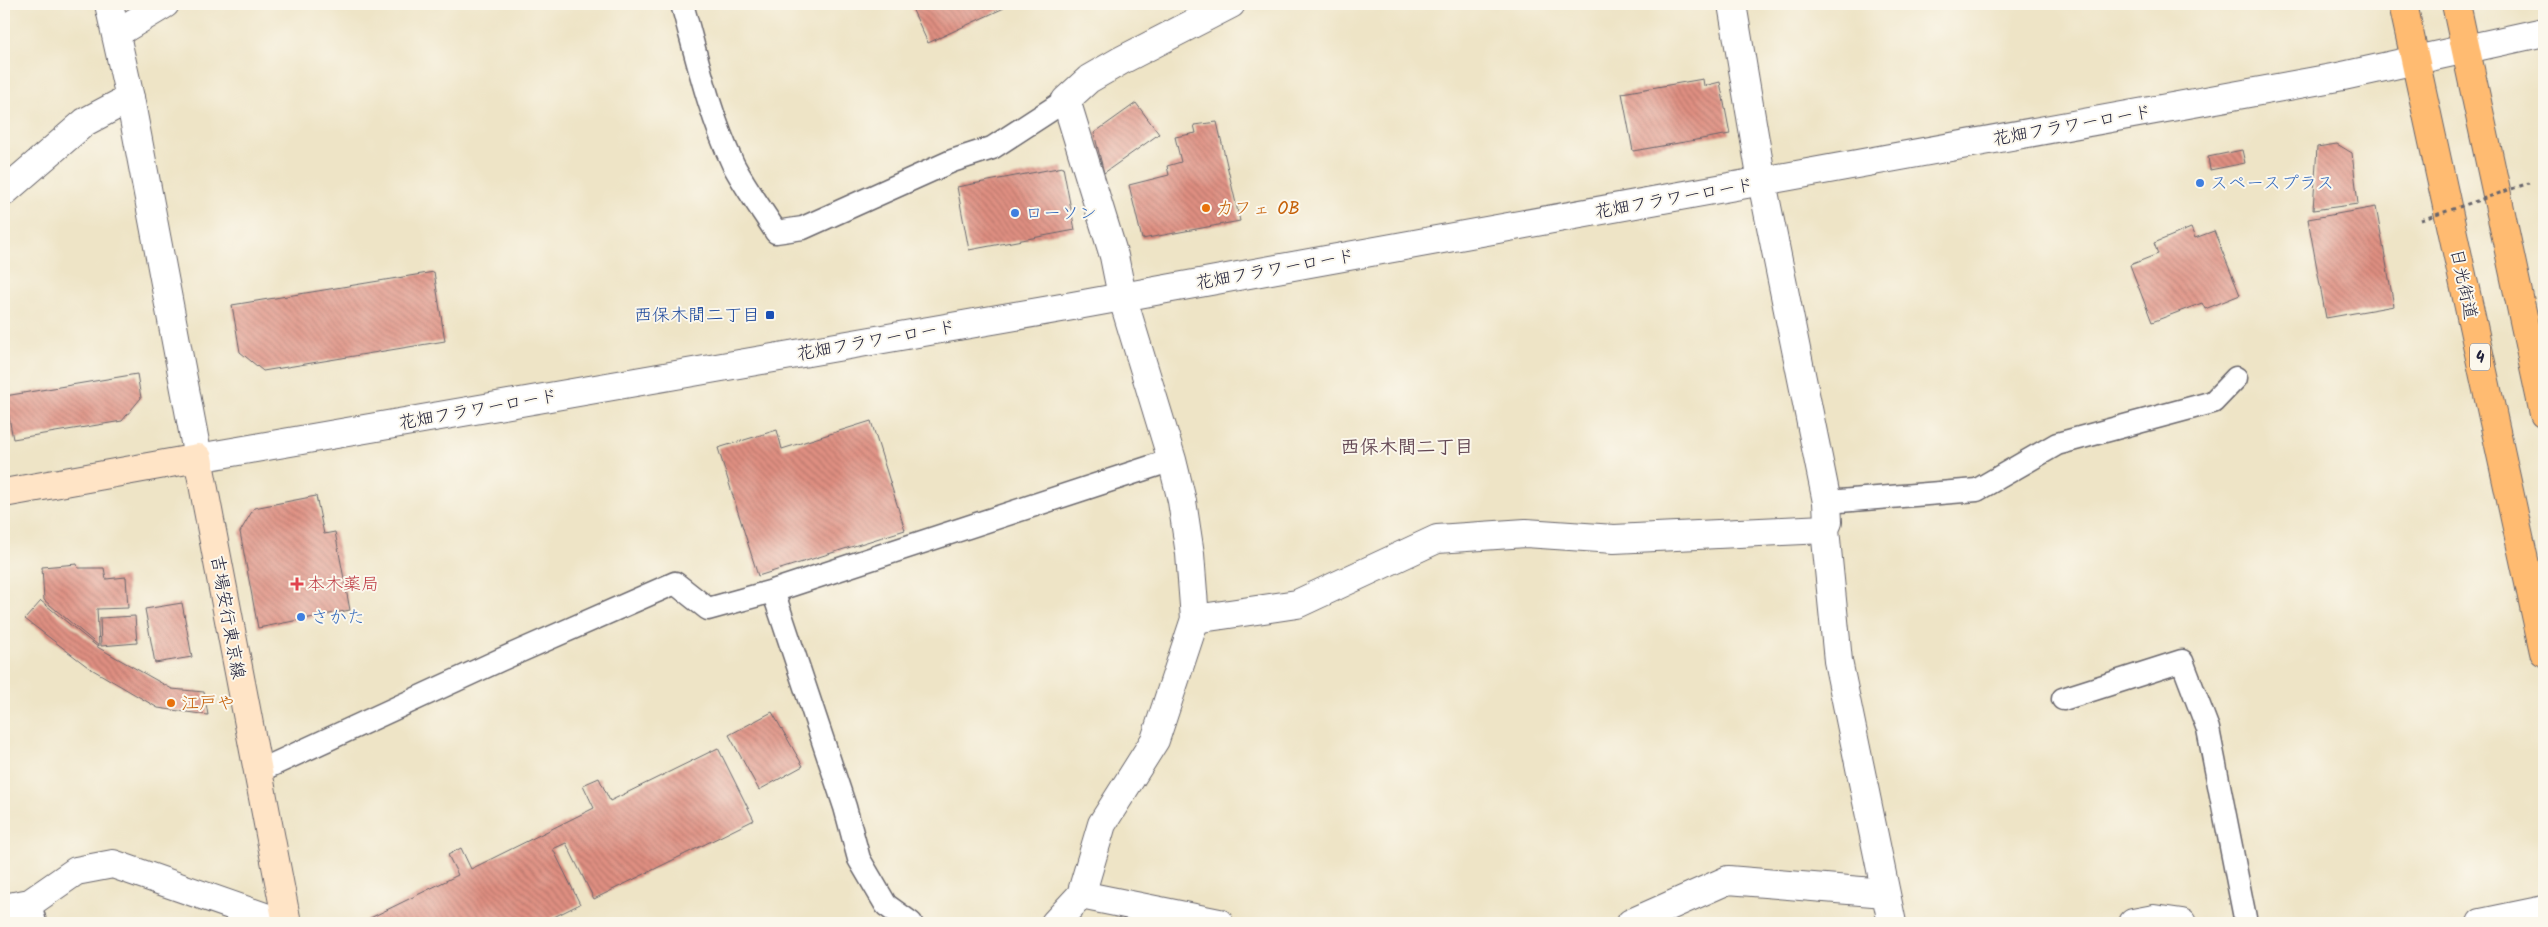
<svg xmlns="http://www.w3.org/2000/svg" width="2548" height="927" viewBox="0 0 2548 927" font-family="Kalam,'Klee One',sans-serif">
<defs>
<pattern id="building-back-hatch" width="6" height="6" patternUnits="userSpaceOnUse" patternTransform="scale(1.25)"><rect width="6" height="6" fill="#df8f81"/><path d="M-1 5l2 2M0 0l6 6M5-1l2 2" fill="none" stroke="#b4746b"/></pattern>
</defs>
<rect width="100%" height="100%" fill="#fbf7ec"/>
<filter id="ink" filterUnits="userSpaceOnUse"><feTurbulence type="fractalNoise" baseFrequency=".02" numOctaves="2"/><feDisplacementMap in="SourceGraphic" scale="10" xChannelSelector="R" yChannelSelector="G"/><feConvolveMatrix kernelMatrix="1 2 1 2 8 2 1 2 1" color-interpolation-filters="sRGB"/></filter>
<filter id="wash" filterUnits="userSpaceOnUse"><feTurbulence type="fractalNoise" baseFrequency=".0096" numOctaves="4" result="noise"/><feDisplacementMap in="SourceGraphic" scale="20" xChannelSelector="R" yChannelSelector="G"/><feGaussianBlur stdDeviation="1.12" result="paint"/><feColorMatrix in="noise" values="0 0 0 0 0 0 0 0 0 0 0 0 0 0 0 0 0 1.4 0 .05"/><feComposite in="paint" operator="in"/></filter>
<g filter="url(#wash)">
<rect width="100%" height="100%" fill="#eee4c6"/>
<g id="blocks">
<g fill="url(#building-back-hatch)">
<path d="M910,4H1003L1004,8L928,43Z"/>
<path d="M1703,79L1704,86L1720,82L1730,134L1633,151L1622,93Z"/>
<path d="M1136,103L1159,134L1104,173L1094,133Z"/>
<path d="M1217,122L1240,221L1142,239L1129,185L1169,175L1167,166L1181,162L1175,137L1196,133L1194,125Z"/>
<path d="M2337,144L2352,153L2358,204L2313,210L2317,147Z"/>
<path d="M2242,150L2245,163L2210,170L2208,157Z"/>
<path d="M1063,167L1075,230L969,250L957,187Z"/>
<path d="M2376,207L2394,306L2326,318L2308,219Z"/>
<path d="M2191,228L2195,238L2214,231L2240,295L2205,309L2202,303L2152,322L2130,265L2158,254L2154,243Z"/>
<path d="M434,272L445,341L263,371L240,352L232,305Z"/>
<path d="M137,374L141,398L122,421L13,439L5,396Z"/>
<path d="M871,421L905,530L758,576L718,448L777,430L782,449Z"/>
<path d="M316,496L324,534L335,532L350,610L258,628L240,532L254,508Z"/>
<path d="M77,564L78,568H104L106,579L126,577L128,608L97,609L99,646L44,600L42,567Z"/>
<path d="M41,601L99,648L172,689L204,692L208,715L158,708L88,667L25,619Z"/>
<path d="M182,603L192,657L155,663L145,609Z"/>
<path d="M135,616L137,643L101,646L100,618Z"/>
<path d="M772,712L803,766L759,790L729,735Z"/>
<path d="M718,748L754,820L594,899L566,843L553,849L580,904L542,923H360L458,875L448,855L461,848L471,869L594,808L583,785L599,778L610,801Z"/>
</g>
</g>
</g>
<g filter="url(#ink)">
<use href="#blocks" fill-opacity="0" stroke="#69666c" stroke-width="1"/>
<g fill="none" stroke-linecap="round" stroke-linejoin="round">
<g stroke="#69666c" stroke-width="25">
<g id="service">
<path d="M682,4C697,58 709,113 733,164C745,187 762,210 776,232L803,228L952,161L992,148L1066,100"/>
<path d="M1827,502L1977,490L2057,444L2213,402L2236,378"/>
<path d="M2063,699L2182,661L2208,729L2246,923"/>
<path d="M257,772L500,660L675,583L708,609L773,591"/>
<path d="M30,903L35,923"/>
<path d="M911,923L886,905L859,859L845,807L773,591L1172,460"/>
</g>
</g>
<g stroke="#69666c" stroke-width="30">
<g id="minor">
<path d="M1732,4L1762,182L1827,502L1828,522L1825,529L1838,661L1892,923"/>
<path d="M117,33L165,4"/>
<path d="M4,192L85,122L130,98"/>
<path d="M1195,619L1297,604L1437,539L1526,533L1614,539L1825,529"/>
<path d="M1081,895L1219,923"/>
<path d="M4,908L30,903L76,871L113,864L282,923"/>
<path d="M1055,923L1081,895L1102,824L1155,740L1195,619L1190,554L1182,501L1172,460L1122,296L1114,256L1066,100L1089,79L1122,60L1231,4"/>
<path d="M1631,923L1728,880L1885,893"/>
<path d="M2133,923L2154,919L2182,923"/>
<path d="M2481,923L2544,910"/>
</g>
</g>
<g stroke="#69666c" stroke-width="30">
<path id="tertiary" d="M109,4L130,98L198,458L1067,307L2343,76L2544,32"/>
</g>
<g stroke="#69666c" stroke-width="30">
<path id="secondary" d="M4,493L198,458L287,923"/>
</g>
<g stroke="#69666c" stroke-width="30">
<g id="trunk">
<path d="M2403,4L2544,652"/>
<path d="M2456,4L2544,414"/>
</g>
</g>
<use href="#service" stroke="#fff" stroke-width="22"/>
<use href="#minor" stroke="#fff" stroke-width="28"/>
<use href="#tertiary" stroke="#fff" stroke-width="28"/>
<use href="#secondary" stroke="#ffe4c6" stroke-width="28"/>
<use href="#trunk" stroke="#ffbb71" stroke-width="28"/>
<path stroke="#69666c" stroke-width="3" stroke-dasharray="4 4" stroke-linecap="butt" d="M2421,220L2529,183"/>
</g>
</g>
<g fill="#3f7fe0" stroke="#fbf7ec" stroke-width="2">
<circle cx="2200" cy="183" r="5"/>
<circle cx="1015" cy="213" r="5"/>
<circle cx="301" cy="617" r="5"/>
</g>
<g fill="#e8710a" stroke="#fbf7ec" stroke-width="2">
<circle cx="1206" cy="208" r="5"/>
<circle cx="171" cy="703" r="5"/>
</g>
<rect fill="#1a4fb4" stroke="#fbf7ec" stroke-width="2" x="765" y="310" width="10" height="10" rx="2.5"/>
<path fill="#e0444e" stroke="#fbf7ec" stroke-width="2" d="M294.5 576.5h5v5h5v5h-5v5h-5v-5h-5v-5h5z"/>
<g text-anchor="middle" stroke-width="4" stroke-linejoin="round" paint-order="stroke">
<rect fill="#fbf7ec" stroke="#636270" stroke-width="1" x="2470" y="343.5" width="20" height="27" rx="4"/>
<g font-size="16" font-weight="bold" fill="#22223b">
<text x="2480" y="363">4</text>
</g>
<g font-size="18" fill="#22223b" stroke="#fbf7ec">
<text transform="translate(2072 125) rotate(-10)" y="6">花畑フラワーロード</text>
<text transform="translate(1674 198) rotate(-10)" y="6">花畑フラワーロード</text>
<text transform="translate(1275 269) rotate(-10)" y="6">花畑フラワーロード</text>
<text transform="translate(2464 284) rotate(78)" y="6">日光街道</text>
<text transform="translate(876 340) rotate(-10)" y="6">花畑フラワーロード</text>
<text transform="translate(478 409) rotate(-10)" y="6">花畑フラワーロード</text>
<text transform="translate(228 617) rotate(80)" y="6">吉場安行東京線</text>
</g>
<g font-size="18" fill="#366cbe" stroke="#fbf7ec" text-anchor="start">
<text x="2210" y="189">スペースプラス</text>
<text x="1025" y="219">ローソン</text>
<text x="311" y="623">さかた</text>
</g>
<g font-size="18" fill="#c56008" stroke="#fbf7ec" text-anchor="start">
<text x="1216" y="214">カフェ OB</text>
<text x="181" y="709">江戸や</text>
</g>
<g font-size="18" fill="#164399" stroke="#fbf7ec" text-anchor="end">
<text x="760" y="321">西保木間二丁目</text>
</g>
<g font-size="18" fill="#be3a42" stroke="#fbf7ec" text-anchor="start">
<text x="307" y="590">本木薬局</text>
</g>
<g font-size="19" font-weight="bold" fill="#644854" stroke="#fbf7ec">
<text x="1407" y="453">西保木間二丁目</text>
</g>
</g>
<rect width="2548" height="927" fill="none" stroke="#fbf7ec" stroke-width="20"/>
</svg>
